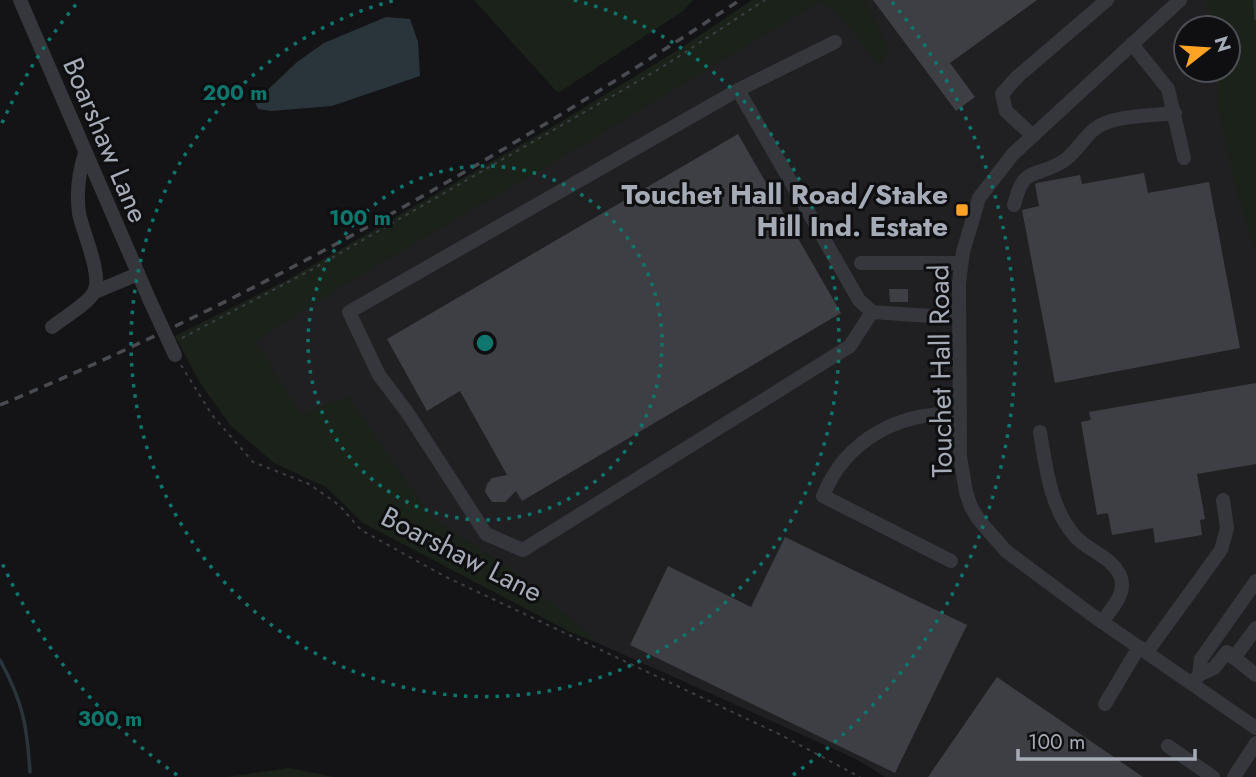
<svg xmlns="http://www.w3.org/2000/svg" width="1256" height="777" viewBox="0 0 1256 777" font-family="Jost,sans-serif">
<rect width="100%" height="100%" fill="#141416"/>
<path fill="#202023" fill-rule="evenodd" d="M784,0H1256V777H885L854,758L600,644L427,527L295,422L238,315ZM1186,28H1228V70H1186Z"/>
<g fill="#1a221a">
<path d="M474,0H693L683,11L558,93Z"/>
<path d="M752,0H865L889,50L880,67L844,21L823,1C722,58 625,121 525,179C435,232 343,283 256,341L301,415L348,396L431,517L514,571L600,644L570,632L363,523L326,487L274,463L231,426L200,383L175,336L287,280L562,121L681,48Z"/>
<path d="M1207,0H1256V252L1236,189L1218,108V70H1228V28H1217L1205,2Z"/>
<path d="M289,768L334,777H221H227Z"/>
</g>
<path fill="#29353b" d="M386,17L410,19L418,42L420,76L332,106L271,111L258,109L255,102L297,62L324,43Z"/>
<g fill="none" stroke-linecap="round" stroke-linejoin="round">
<g stroke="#29353b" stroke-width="3.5">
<path d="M1255,0L1256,19"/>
<path d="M0,660C23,702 27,725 30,772"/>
</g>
</g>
<g fill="#3e3f44">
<path d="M873,0H1037L950,63L975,97L956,111Z"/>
<path d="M738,134L841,313L522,501L516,491L505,502H492L485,492L487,484L492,478L507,475L460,391L427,411L387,339Z"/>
<path d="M1144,173L1148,193L1209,182L1240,348L1055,383L1022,210L1039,206L1035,184L1037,183L1080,175L1082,184Z"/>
<path d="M889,289H908V302H890Z"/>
<path d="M1256,383V464L1197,474L1205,519L1200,520L1202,535L1155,543L1153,528L1112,535L1108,513L1097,515L1081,422L1091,420L1089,412Z"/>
<path d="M785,537L967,625L895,773L630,645L668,566L751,607Z"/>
<path d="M997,677L1143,777H928Z"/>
</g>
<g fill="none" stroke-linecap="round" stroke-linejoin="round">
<g stroke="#3b3e43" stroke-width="2" stroke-dasharray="3.5 5" stroke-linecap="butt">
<path d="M182,338L311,270L661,68L765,0"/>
<path d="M181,365L212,415L253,462L309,484L339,505L361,530L444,576L779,734L860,777"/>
</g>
<g stroke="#35373c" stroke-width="14">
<path d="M20,0L150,301"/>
<path d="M1180,0L1013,154L979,198L963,252L959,283L960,457L966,492L971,507L979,520L1006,551L1092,615L1256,728"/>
<path d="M835,42L738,90L349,312L379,375L407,412L486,534L523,550L850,346L872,312"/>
<path d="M1132,44L1168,89L1184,158"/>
<path d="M738,90L859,300L872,312L930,316L959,312"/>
<path d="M1033,136L1006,111L1002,94L1017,77L1107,0"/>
<path d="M1014,205C1024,165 1033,179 1062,162C1076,154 1083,137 1096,128C1113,115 1154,116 1175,113"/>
<path d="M861,263H961"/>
<path d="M95,292L138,274"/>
<path d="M52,327C62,319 89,303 94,292C103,275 82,231 79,213C76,192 79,172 85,153"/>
<path d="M1040,432C1046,467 1050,507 1074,535C1087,551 1114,557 1121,578C1126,595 1111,609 1102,622"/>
<path d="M951,561L823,496C846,439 900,411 960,414"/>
<path d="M1147,652L1221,550L1227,528L1223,500"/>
<path d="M1234,658L1256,628"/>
<path d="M1199,675L1214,668L1227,652L1256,675"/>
<path d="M1192,683L1199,675L1201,659L1256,581"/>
<path d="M1105,704L1139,647"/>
<path d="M1168,746L1213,777"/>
<path d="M1234,777L1256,743"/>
</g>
<path stroke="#484b51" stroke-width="3.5" stroke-dasharray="9 7" stroke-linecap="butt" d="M0,405C261,296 505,156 740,0"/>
<path stroke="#35373c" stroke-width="14" d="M150,301L175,355"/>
</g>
<g fill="none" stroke="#0f766e" stroke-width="3.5" stroke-dasharray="3.5 7">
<circle cx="485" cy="343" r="177"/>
<path d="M574 0A354 354 0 1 1 396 0"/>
<path d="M177 775A531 531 0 0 1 2 563M2 123A531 531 0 0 1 78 2M892 2A531 531 0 0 1 793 775"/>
</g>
<rect fill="#ffa324" stroke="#0f0f11" stroke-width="2.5" x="955" y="203" width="14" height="14" rx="3.5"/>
<g text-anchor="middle" stroke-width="6" stroke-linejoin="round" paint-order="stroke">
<g font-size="28" fill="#a5acb8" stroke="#0f0f11">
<text transform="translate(106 140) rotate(67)" y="10">Boarshaw Lane</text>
<text transform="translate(940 371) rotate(-91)" y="10">Touchet Hall Road</text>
<text transform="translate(462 554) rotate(27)" y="10">Boarshaw Lane</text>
</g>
<g font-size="28" font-weight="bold" fill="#a5acb8" stroke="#0f0f11" text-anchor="end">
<text x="948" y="204">Touchet Hall Road/Stake<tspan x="948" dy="32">Hill Ind. Estate</tspan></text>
</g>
</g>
<circle cx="485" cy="343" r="10" fill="#0f766e" stroke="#0f0f11" stroke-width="3.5"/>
<g font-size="21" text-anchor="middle" font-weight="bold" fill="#0f766e" stroke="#0f0f11" stroke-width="6" stroke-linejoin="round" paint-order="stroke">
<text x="235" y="100">200 m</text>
<text x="360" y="225">100 m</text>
<text x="110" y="726">300 m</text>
</g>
<g transform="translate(1207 49) rotate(73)"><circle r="33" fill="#0f0f11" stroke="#4b4e54" stroke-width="2"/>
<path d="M0-5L12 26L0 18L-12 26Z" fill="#ffa324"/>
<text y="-10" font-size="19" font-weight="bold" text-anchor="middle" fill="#a5acb8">N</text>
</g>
<path d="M1018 749v10h177v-10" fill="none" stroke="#a5acb8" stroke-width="3.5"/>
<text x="1028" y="749" font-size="21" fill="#a5acb8" stroke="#0f0f11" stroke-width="5" paint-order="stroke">100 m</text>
</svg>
